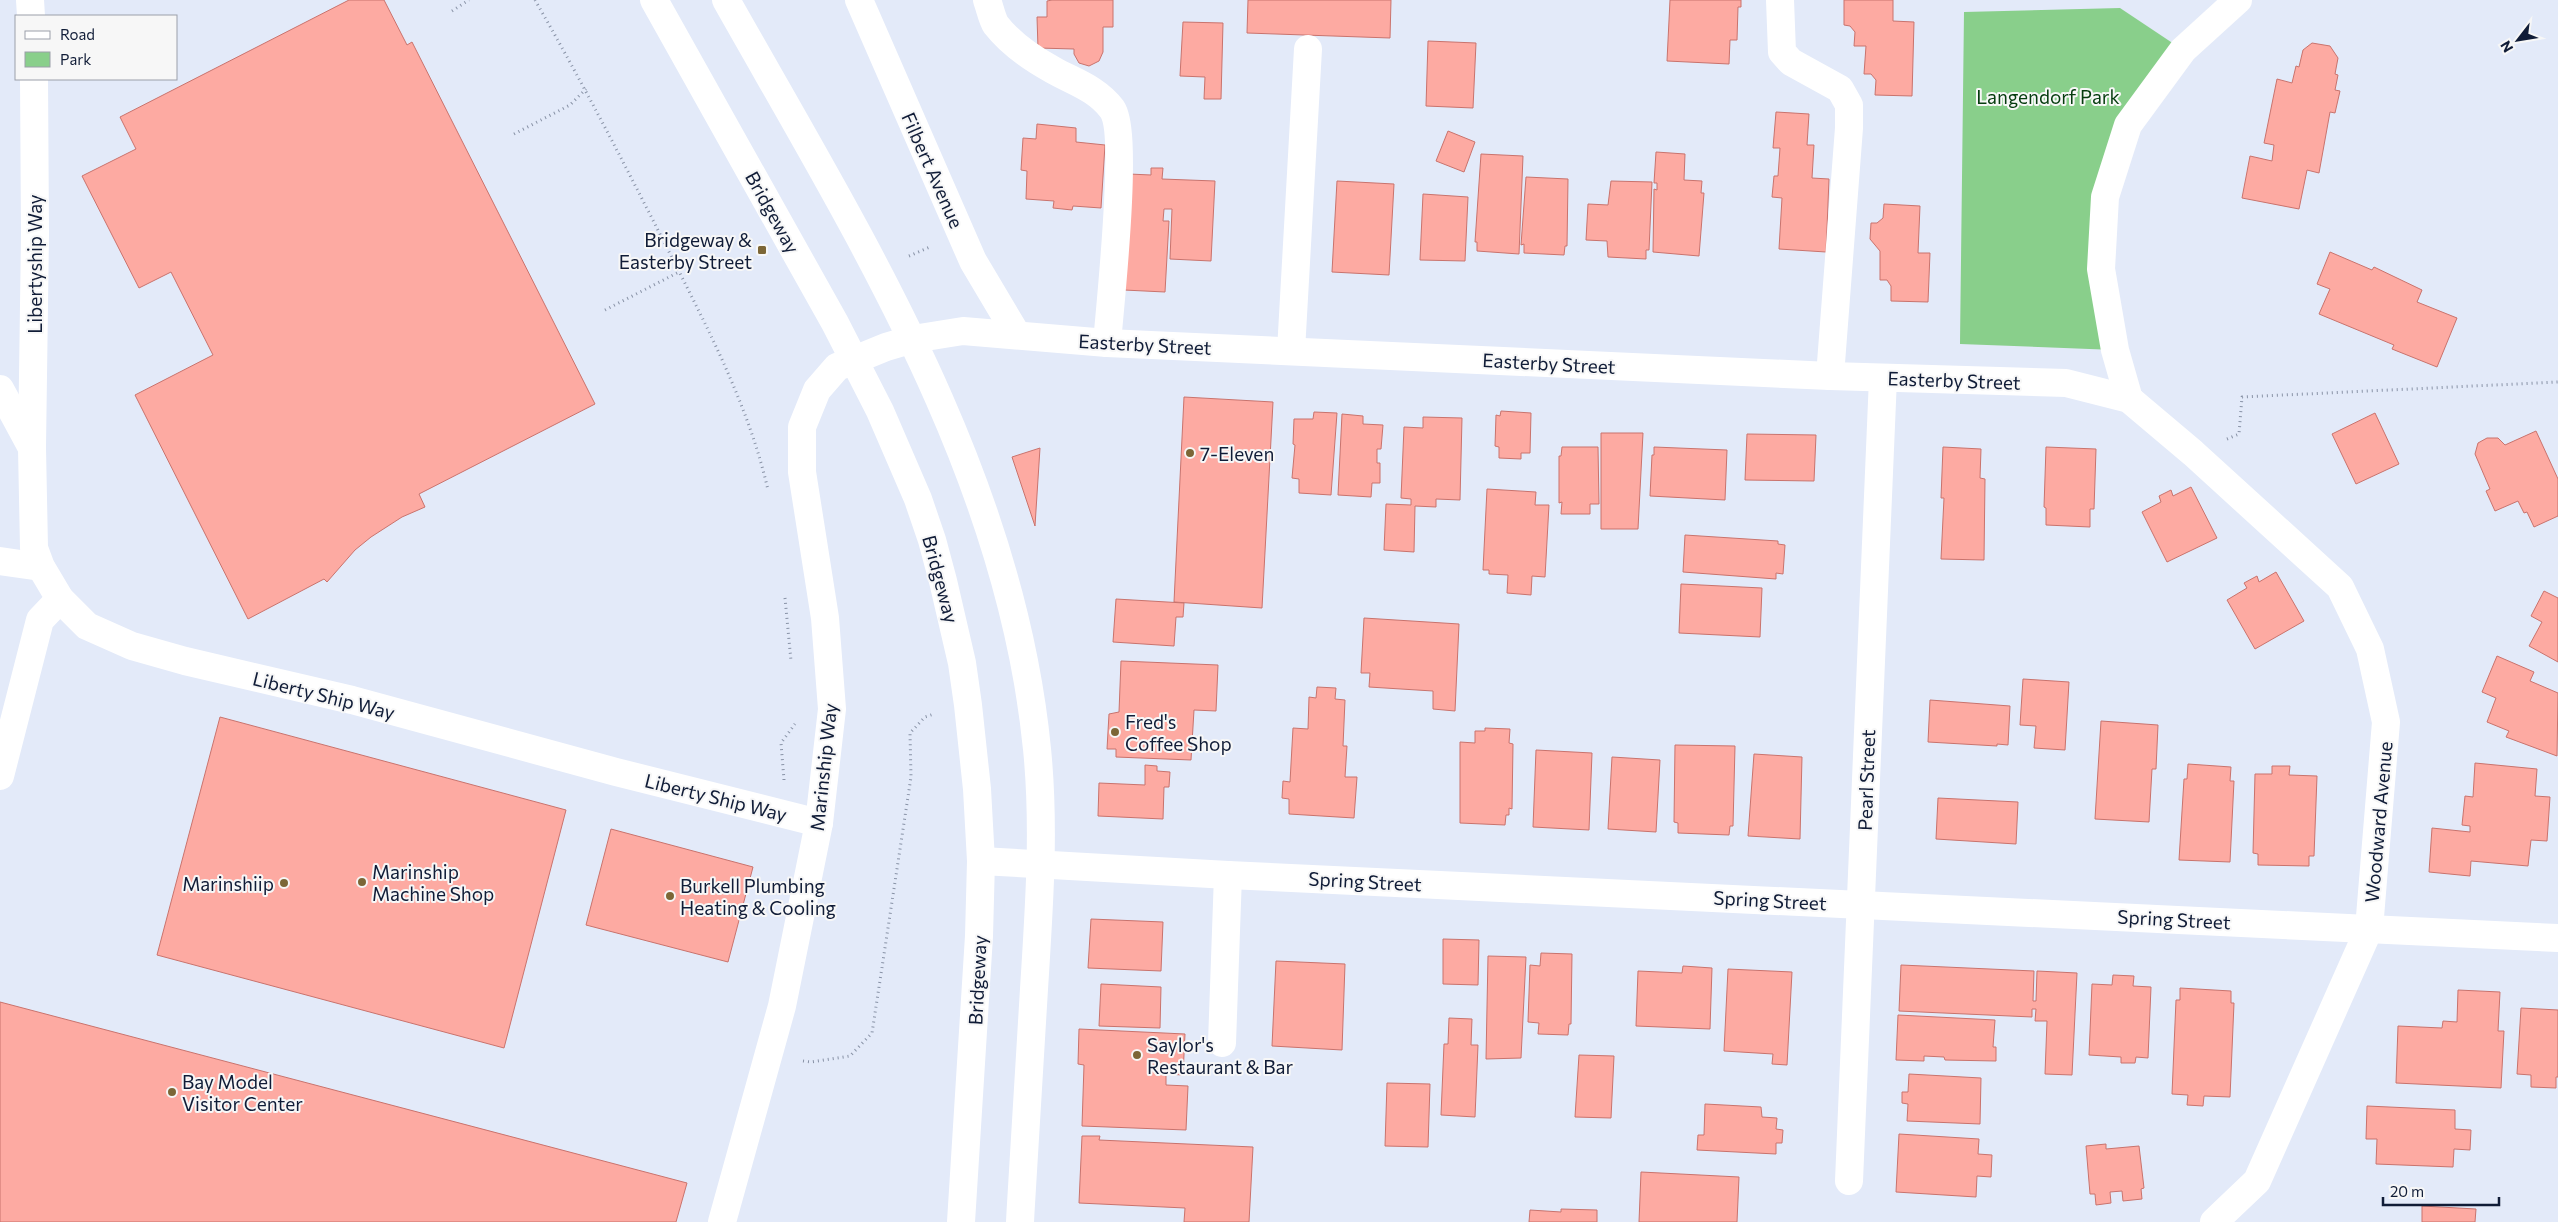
<svg xmlns="http://www.w3.org/2000/svg" width="2558" height="1222" font-family="Commissioner,sans-serif">
<style>
.green{fill:#89cf8b}
.building{fill:#fdaaa2;stroke:#c9736d}
.lines{fill:none;stroke-linecap:round;stroke-linejoin:round}
.path{stroke:#8892a6;stroke-width:3;stroke-dasharray:1 4;stroke-linecap:butt}
.minor{stroke:#fff;stroke-width:28}
.major{stroke:#fff;stroke-width:28}
.poi-dot{fill:#7c6636;stroke:#f7f7f7;stroke-width:2}
.labels{text-anchor:middle;dominant-baseline:central;stroke-width:4;stroke-linejoin:round;paint-order:stroke}
.park-label{font-size:19px;fill:#053c0e;stroke:#f7f7f7}
.street-label{font-size:19px;fill:#101c37;stroke:#f7f7f7}
.poi-label{font-size:19px;fill:#101c37;stroke:#f7f7f7;text-anchor:start}
</style>
<rect width="100%" height="100%" fill="#e3eaf9"/>
<polygon class="green" points="2120,8 2183,50 2105,197 2115,350 1960,344 1964,12"/>
<g class="building">
<polygon points="349,0 384,0 407,45 412,42 595,404 419,494 425,507 402,517 371,537 355,550 327,582 324,579 248,619 135,395 213,355 171,272 139,288 82,176 136,149 120,117"/>
<polygon points="1052,0 1113,0 1113,27 1103,27 1103,52 1099,61 1089,66 1079,63 1074,54 1074,49 1038,48 1037,17 1047,17 1047,1"/>
<polygon points="1248,0 1391,0 1390,38 1247,33"/>
<polygon points="1670,0 1741,0 1741,7 1738,7 1737,40 1730,40 1729,64 1667,61"/>
<polygon points="1844,0 1893,0 1893,21 1914,22 1912,96 1875,95 1876,80 1871,74 1864,74 1866,46 1854,46 1855,32 1850,26 1844,25"/>
<polygon points="1183,22 1223,23 1221,99 1204,99 1205,77 1180,76"/>
<polygon points="1428,41 1476,43 1473,108 1426,106"/>
<polygon points="2312,43 2330,46 2338,58 2335,74 2338,75 2335,90 2340,91 2335,113 2330,112 2319,173 2307,170 2299,209 2242,198 2250,156 2272,161 2274,145 2264,143 2277,79 2292,83 2296,66 2299,67 2303,50"/>
<polygon points="1776,112 1809,114 1807,145 1814,145 1812,178 1829,179 1826,252 1779,249 1782,198 1772,197 1774,176 1778,176 1780,148 1773,148"/>
<polygon points="1037,124 1076,128 1076,142 1105,145 1101,208 1073,206 1072,210 1053,208 1054,201 1026,199 1027,171 1021,170 1023,138 1036,139"/>
<polygon points="1448,131 1475,142 1464,172 1436,161"/>
<polygon points="1656,152 1685,154 1684,180 1702,181 1701,193 1704,193 1699,256 1653,252 1654,189 1657,190 1657,183 1654,183"/>
<polygon points="1481,154 1523,156 1519,254 1477,251 1477,242 1475,242"/>
<polygon points="1151,168 1163,168 1162,179 1215,181 1211,261 1170,259 1172,209 1164,209 1163,221 1169,221 1165,292 1124,290 1129,174 1151,175"/>
<polygon points="1526,177 1568,179 1567,246 1565,246 1564,255 1524,253 1524,244 1521,245"/>
<polygon points="1337,181 1394,184 1389,275 1332,272"/>
<polygon points="1611,181 1652,182 1649,250 1646,250 1646,259 1608,257 1607,241 1586,240 1588,204 1608,205"/>
<polygon points="1423,194 1468,197 1465,261 1420,260"/>
<polygon points="1884,204 1920,206 1918,253 1930,253 1928,302 1891,301 1891,286 1887,280 1880,280 1880,251 1870,239 1871,223 1877,223 1883,218"/>
<polygon points="2330,252 2372,270 2374,267 2422,290 2417,302 2457,318 2437,367 2392,349 2394,345 2319,314 2330,289 2317,284"/>
<polygon points="1184,397 1273,402 1262,608 1174,602"/>
<polygon points="1501,411 1531,413 1530,453 1521,453 1521,459 1499,458 1499,447 1495,446 1496,415 1500,416"/>
<polygon points="1314,412 1337,413 1331,495 1299,493 1299,479 1292,478 1295,445 1293,444 1294,419 1313,419"/>
<polygon points="2375,413 2399,464 2356,484 2332,434"/>
<polygon points="1342,414 1363,416 1363,424 1383,425 1381,449 1377,449 1377,463 1380,463 1380,483 1372,483 1371,497 1338,495"/>
<polygon points="1423,417 1462,418 1460,500 1436,499 1436,507 1415,506 1414,552 1384,550 1386,504 1411,505 1411,499 1401,498 1404,427 1423,428"/>
<polygon points="2536,431 2558,479 2558,516 2534,527 2527,512 2524,513 2518,501 2495,511 2486,491 2490,489 2475,454 2478,443 2487,438 2498,438 2505,445"/>
<polygon points="1601,433 1643,433 1638,529 1601,529"/>
<polygon points="1747,434 1816,435 1814,481 1745,480"/>
<polygon points="1562,447 1598,447 1599,504 1590,504 1590,514 1561,514 1562,502 1559,503 1559,456 1561,456"/>
<polygon points="1654,447 1727,450 1725,500 1650,496 1652,455 1654,455"/>
<polygon points="1943,447 1981,449 1980,478 1985,479 1984,560 1941,559 1944,498 1941,498"/>
<polygon points="2046,447 2096,449 2094,509 2090,509 2090,527 2046,525 2046,508 2044,507"/>
<polygon points="1040,448 1035,526 1012,457"/>
<polygon points="2191,487 2217,538 2167,562 2142,512 2161,502 2159,496 2171,490 2173,496"/>
<polygon points="1487,489 1536,492 1535,505 1549,505 1545,577 1532,576 1531,595 1507,593 1508,575 1489,574 1489,570 1483,570"/>
<polygon points="1685,535 1778,541 1778,544 1785,545 1783,574 1776,573 1776,579 1683,572"/>
<polygon points="2276,572 2304,621 2255,649 2227,600 2247,588 2244,583 2257,576 2259,582"/>
<polygon points="1681,584 1762,588 1760,637 1679,633"/>
<polygon points="2544,591 2558,598 2558,662 2529,646 2542,622 2531,616"/>
<polygon points="1116,599 1184,603 1183,617 1176,617 1174,646 1113,642"/>
<polygon points="1364,618 1459,624 1455,711 1433,709 1433,691 1369,687 1370,673 1361,673"/>
<polygon points="2497,656 2534,672 2530,681 2558,693 2557,756 2506,737 2509,731 2487,722 2496,698 2482,692"/>
<polygon points="1121,661 1218,665 1216,711 1194,710 1191,760 1116,757 1116,749 1107,749 1109,714 1119,712"/>
<polygon points="2023,679 2069,682 2065,750 2034,748 2036,726 2020,725"/>
<polygon points="1317,687 1336,688 1335,699 1345,700 1343,746 1347,746 1345,777 1357,777 1354,818 1289,814 1289,799 1282,798 1283,781 1290,782 1293,728 1308,729 1309,697 1316,698"/>
<polygon points="1930,700 2010,706 2008,745 1997,744 1997,746 1928,742"/>
<polygon points="220,717 566,810 504,1048 157,955"/>
<polygon points="2101,721 2158,725 2156,769 2152,769 2149,822 2095,819"/>
<polygon points="1485,728 1510,729 1509,743 1513,744 1512,809 1509,808 1509,815 1506,815 1505,825 1460,823 1460,742 1475,743 1475,731 1485,731"/>
<polygon points="1675,745 1735,746 1733,826 1730,826 1729,835 1678,833 1678,823 1674,822"/>
<polygon points="1536,750 1592,753 1589,830 1533,827"/>
<polygon points="1754,754 1802,757 1800,839 1748,836"/>
<polygon points="1612,757 1660,760 1656,832 1608,829"/>
<polygon points="2475,763 2537,769 2535,796 2550,797 2547,841 2531,840 2528,866 2471,861 2470,876 2429,872 2432,828 2470,832 2470,826 2462,825 2465,796 2473,797"/>
<polygon points="2188,764 2231,767 2230,781 2234,781 2230,862 2179,860 2184,779 2187,779"/>
<polygon points="1145,765 1157,766 1157,771 1170,772 1169,787 1164,787 1163,819 1098,816 1099,783 1145,785"/>
<polygon points="2272,766 2290,766 2289,775 2317,776 2314,856 2309,856 2309,866 2258,865 2258,854 2253,853 2255,774 2272,774"/>
<polygon points="1938,798 2018,802 2016,844 1936,839"/>
<polygon points="611,829 753,867 728,962 586,925"/>
<polygon points="1091,919 1163,922 1161,971 1088,968"/>
<polygon points="1443,939 1479,940 1478,985 1443,984"/>
<polygon points="1541,953 1572,954 1571,1024 1569,1024 1568,1035 1538,1034 1539,1023 1528,1022 1530,965 1540,966"/>
<polygon points="1488,956 1526,957 1521,1058 1486,1059"/>
<polygon points="1276,961 1345,964 1342,1050 1272,1046"/>
<polygon points="1901,965 2034,971 2033,1001 2036,1001 2037,971 2077,973 2072,1075 2045,1074 2047,1021 2035,1021 2036,1009 2032,1009 2032,1017 1899,1011"/>
<polygon points="1683,966 1712,968 1710,1029 1636,1026 1638,971 1682,973"/>
<polygon points="1728,969 1792,972 1787,1065 1772,1064 1773,1054 1724,1051"/>
<polygon points="2113,975 2134,976 2133,986 2151,987 2148,1058 2136,1057 2135,1063 2121,1063 2121,1057 2089,1055 2092,984 2112,985"/>
<polygon points="1101,984 1161,987 1160,1028 1099,1026"/>
<polygon points="2180,988 2231,991 2231,1003 2234,1003 2230,1097 2204,1096 2203,1106 2187,1105 2188,1095 2172,1094 2176,1000 2180,1000"/>
<polygon points="2458,990 2500,992 2498,1031 2504,1031 2501,1088 2396,1083 2398,1026 2442,1028 2443,1021 2457,1022"/>
<polygon points="0,1002 687,1183 676,1222 0,1222"/>
<polygon points="2521,1008 2558,1010 2558,1077 2556,1077 2556,1088 2531,1087 2531,1075 2517,1074"/>
<polygon points="1898,1015 1995,1020 1993,1047 1996,1047 1996,1061 1945,1060 1944,1057 1924,1056 1924,1061 1896,1060"/>
<polygon points="1449,1018 1472,1019 1471,1045 1478,1045 1475,1117 1441,1115 1444,1044 1448,1044"/>
<polygon points="1079,1029 1185,1034 1183,1075 1166,1074 1166,1085 1188,1086 1186,1130 1082,1126 1084,1065 1078,1064"/>
<polygon points="1579,1055 1614,1056 1611,1118 1575,1117"/>
<polygon points="1909,1074 1981,1078 1980,1124 1907,1121 1908,1104 1902,1103 1902,1092 1908,1092"/>
<polygon points="1387,1083 1430,1084 1428,1147 1385,1146"/>
<polygon points="1705,1104 1761,1107 1762,1117 1777,1118 1776,1129 1783,1130 1782,1143 1776,1143 1776,1154 1697,1150 1698,1135 1704,1135"/>
<polygon points="2367,1106 2455,1110 2455,1129 2471,1130 2470,1150 2454,1149 2453,1167 2376,1164 2377,1139 2366,1139"/>
<polygon points="1899,1134 1979,1139 1978,1154 1992,1155 1991,1177 1977,1176 1976,1197 1896,1192"/>
<polygon points="1082,1136 1100,1136 1099,1140 1253,1147 1249,1222 1184,1222 1185,1208 1079,1203"/>
<polygon points="2106,1144 2106,1149 2139,1146 2144,1188 2141,1189 2142,1199 2123,1201 2122,1191 2110,1192 2111,1203 2096,1205 2095,1194 2090,1194 2086,1146"/>
<polygon points="1641,1172 1739,1177 1737,1222 1639,1222"/>
<polygon points="2422,1206 2476,1209 2475,1222 2422,1222"/>
<polygon points="1561,1209 1597,1210 1597,1222 1529,1222 1530,1210 1561,1212"/>
</g>
<g class="lines">
<g class="path">
<path d="M535,0C581,80 623,161 665,244C705,323 748,403 768,490"/>
<polyline points="452,11 469,0"/>
<polyline points="514,134 570,105 586,89"/>
<polyline points="909,256 930,247"/>
<polyline points="605,310 679,272"/>
<polyline points="2227,439 2239,434 2242,397 2558,382"/>
<polyline points="785,598 791,661"/>
<polyline points="784,780 781,743 795,724"/>
<polyline points="803,1061 811,1062 850,1056 872,1033 911,777 910,733 925,717 934,714"/>
</g>
<g class="minor">
<polyline points="30,0 31,16"/>
<polyline points="859,0 973,261 1017,335"/>
<path d="M987,0C990,8 992,19 996,25C1010,43 1033,59 1053,70C1074,82 1096,88 1112,109C1129,133 1110,306 1107,343"/>
<polyline points="1780,0 1782,52 1791,62 1840,89 1849,105 1849,128 1830,376"/>
<polyline points="1291,351 1308,49"/>
<polyline points="0,389 32,448 34,548 41,567 60,599 87,626 132,646 185,661 352,700 616,772 819,823"/>
<polyline points="2129,399 2115,350 2101,269 2105,197 2128,125 2183,50 2238,0"/>
<polyline points="32,447 35,234 34,79"/>
<polyline points="0,561 41,567"/>
<polyline points="0,776 40,620 60,599"/>
<polyline points="981,861 1228,875 2558,938"/>
<polyline points="1222,1043 1228,875"/>
<polyline points="1849,1181 1883,378"/>
<polyline points="722,1222 782,1006 819,823 832,709 825,618 802,472 802,427 817,390 837,367 886,347 913,339 963,331 1107,343 1830,376 2066,383 2129,399 2193,453 2340,587 2370,649 2386,722 2369,929 2257,1181 2214,1222"/>
</g>
<g class="major">
<polyline points="654,0 835,323 880,411 918,499 932,540 943,581 962,663 968,705 977,789 981,861 979,936 961,1222"/>
<path d="M726,0C859,236 1010,473 1037,749C1045,828 1039,909 1034,989C1029,1066 1024,1144 1020,1222"/>
</g>
</g>
<g class="poi-dot">
<rect x="757" y="245" width="10" height="10" rx="2.5"/>
<circle cx="1190" cy="453" r="5"/>
<circle cx="1115" cy="732" r="5"/>
<circle cx="362" cy="882" r="5"/>
<circle cx="284" cy="883" r="5"/>
<circle cx="670" cy="896" r="5"/>
<circle cx="1137" cy="1055" r="5"/>
<circle cx="172" cy="1092" r="5"/>
</g>
<g class="labels">
<g class="park-label">
<text x="2048" y="96">Langendorf Park</text>
</g>
<g class="street-label">
<text transform="translate(933 170) rotate(66)">Filbert Avenue</text>
<text transform="translate(773 212) rotate(61)">Bridgeway</text>
<text transform="translate(34 264) rotate(-90)">Libertyship Way</text>
<text transform="translate(1145 344) rotate(3)">Easterby Street</text>
<text transform="translate(1549 363) rotate(3)">Easterby Street</text>
<text transform="translate(1954 380) rotate(2)">Easterby Street</text>
<text transform="translate(941 579) rotate(75)">Bridgeway</text>
<text transform="translate(324 695) rotate(14)">Liberty Ship Way</text>
<text transform="translate(823 767) rotate(-84)">Marinship Way</text>
<text transform="translate(1866 780) rotate(-88)">Pearl Street</text>
<text transform="translate(716 797) rotate(14)">Liberty Ship Way</text>
<text transform="translate(2378 822) rotate(-85)">Woodward Avenue</text>
<text transform="translate(1365 881) rotate(3)">Spring Street</text>
<text transform="translate(1770 900) rotate(3)">Spring Street</text>
<text transform="translate(2174 919) rotate(3)">Spring Street</text>
<text transform="translate(977 980) rotate(-87)">Bridgeway</text>
</g>
<g class="poi-label">
<text x="752" y="239" text-anchor="end">Bridgeway &amp;<tspan x="752" dy="22">Easterby Street</tspan></text>
<text x="1200" y="453">7-Eleven</text>
<text x="1125" y="721">Fred's<tspan x="1125" dy="22">Coffee Shop</tspan></text>
<text x="372" y="871">Marinship<tspan x="372" dy="22">Machine Shop</tspan></text>
<text x="274" y="883" text-anchor="end">Marinshiip</text>
<text x="680" y="885">Burkell Plumbing<tspan x="680" dy="22">Heating &amp; Cooling</tspan></text>
<text x="1147" y="1044">Saylor's<tspan x="1147" dy="22">Restaurant &amp; Bar</tspan></text>
<text x="182" y="1081">Bay Model<tspan x="182" dy="22">Visitor Center</tspan></text>
</g>
</g>
<rect x="15" y="15" width="162" height="65" fill="#f7f7f7" stroke="#9b9faa"/>
<rect x="25" y="31" width="25" height="8" fill="#ffffff" stroke="#9b9faa"/>
<text x="60" y="40" font-size="15" fill="#101c37">Road</text>
<rect x="25" y="52" width="25" height="15" fill="#89cf8b" stroke="#9b9faa"/>
<text x="60" y="65" font-size="15" fill="#101c37">Park</text>
<g transform="translate(2518 40) rotate(239)" stroke="#f7f7f7" stroke-width="4" paint-order="stroke">
<path d="M0-4L9 19L0 12L-9 19Z" fill="#101c37"/>
<text y="-8" font-size="14" font-weight="bold" text-anchor="middle" fill="#101c37">N</text>
</g>
<path d="M2383 1197v8h116v-8" fill="none" stroke="#101c37" stroke-width="2.5"/>
<text x="2390" y="1197" font-size="15" fill="#101c37" stroke="#f7f7f7" stroke-width="4" paint-order="stroke">20 m</text>
</svg>
